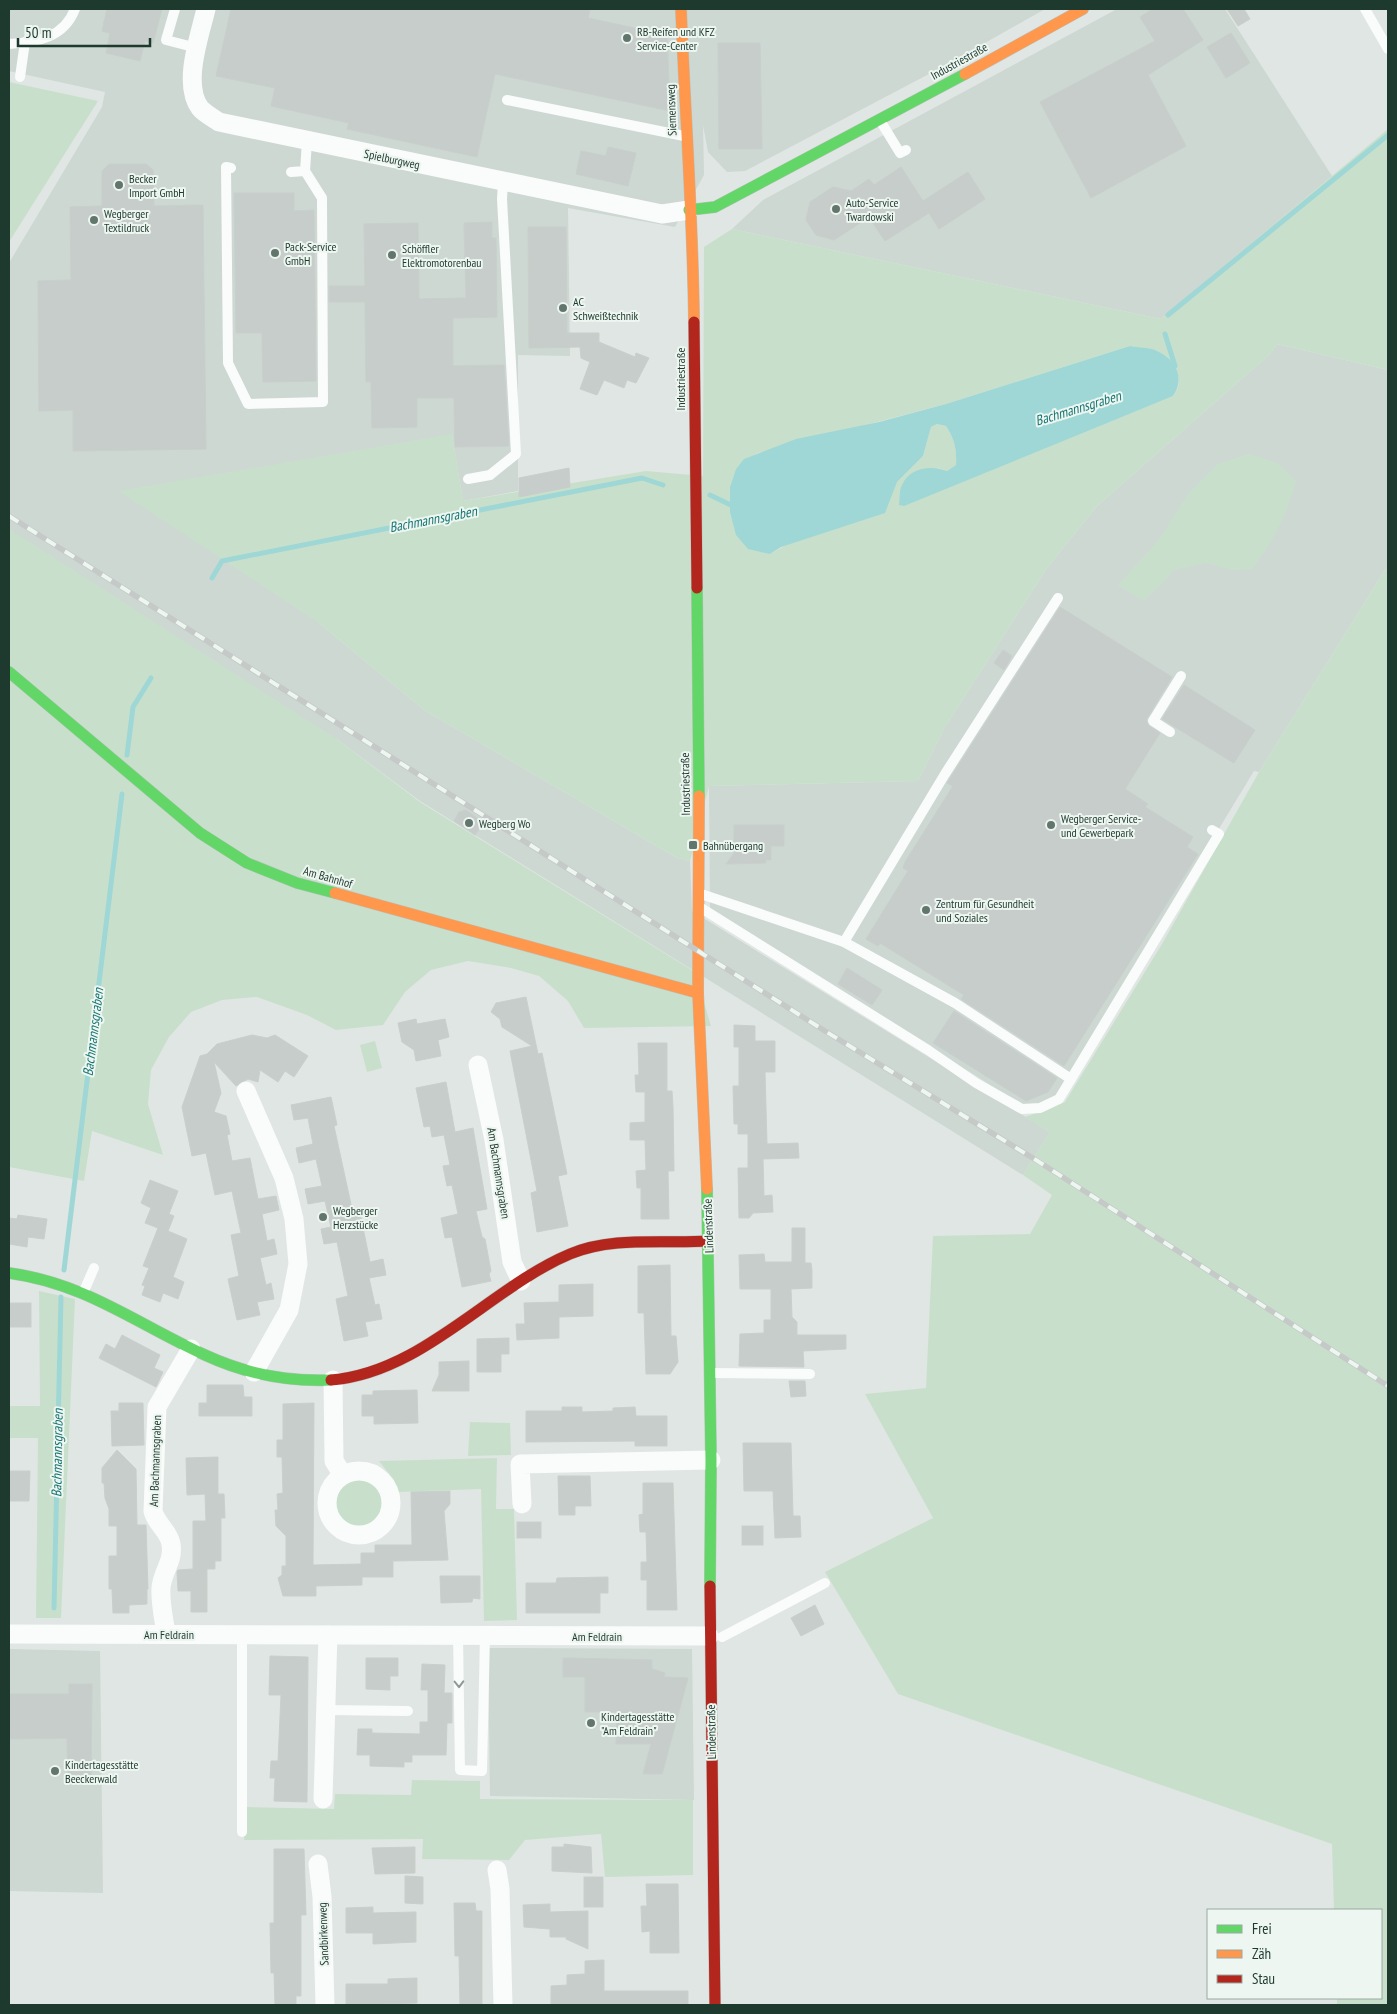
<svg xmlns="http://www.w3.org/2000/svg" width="1397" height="2014" font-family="'PT Sans Narrow',sans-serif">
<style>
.built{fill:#cdd8d2}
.green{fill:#c8e0cb;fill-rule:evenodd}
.water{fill:#9ed7d5}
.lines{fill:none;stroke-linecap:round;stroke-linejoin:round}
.stream{stroke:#9ed7d5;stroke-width:5}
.building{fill:#c7cdca;stroke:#c9cfcb}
.fast-casing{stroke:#b9c3be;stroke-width:12}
.slow-casing{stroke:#b9c3be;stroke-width:12}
.jam-casing{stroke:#b9c3be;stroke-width:12}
.lane{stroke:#fafbfb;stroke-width:10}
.street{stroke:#fafbfb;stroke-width:19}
.fast{stroke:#63d668;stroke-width:11}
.slow{stroke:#ff974d;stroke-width:11}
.jam{stroke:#b3261e;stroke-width:11}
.rail-casing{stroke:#c5c9c7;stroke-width:5.5}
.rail{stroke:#edf6f0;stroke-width:4;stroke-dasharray:11;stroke-linecap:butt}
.oneway{stroke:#8c9a94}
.poi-dot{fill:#62766d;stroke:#edf6f0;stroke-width:2}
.labels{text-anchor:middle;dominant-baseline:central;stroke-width:4;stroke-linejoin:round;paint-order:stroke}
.poi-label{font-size:12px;fill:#1e392d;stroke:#edf6f0;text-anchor:start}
.street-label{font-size:12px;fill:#1e392d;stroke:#edf6f0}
.water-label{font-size:14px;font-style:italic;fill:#187574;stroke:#edf6f0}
</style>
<rect width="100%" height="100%" fill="#e0e6e3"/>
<g class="built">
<polygon points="9,9 1045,9 946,65 745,171 727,172 708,152 703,125 704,175 675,227 568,208 570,356 518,355 518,491 463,501 452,435 319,623 424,710 677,858 690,861 692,911 1050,1132 1023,1175 420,801 338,740 9,618 9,263 102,107 105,92 9,71"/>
<polygon points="1117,9 1225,9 1332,176 1161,319 732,229 763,200"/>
<polygon points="1277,344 1388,370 1388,565 1259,772 1254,771 1057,1095 1040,1105 1022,1105 710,908 709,786 918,781 945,727 1047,568 1097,506 1270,354"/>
<polygon points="488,1648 692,1649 694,1800 490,1796"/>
<polygon points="9,1649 100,1651 103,1893 9,1891"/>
</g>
<g class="green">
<polygon points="9,82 98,101 9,242"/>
<path d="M1388,129V370L1277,344L1270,354L1097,506L1047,568L945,727L918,781L709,786L690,861L677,858L424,710L319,623L119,491L452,434L463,501L646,471L703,476L704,247L732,229L1161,319ZM1130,346L1175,366C1180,379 1181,385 1173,396L899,504L938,468L947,471L956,465C957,449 954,438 946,426L937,424L931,427L923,456L897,482L770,554L730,512C730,483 730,466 758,453L946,404Z"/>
<path d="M1249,454L1277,463L1296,481C1286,516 1274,540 1252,569L1233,570L1206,563L1174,570L1144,601L1118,585L1158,541L1189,493L1218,464Z"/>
<polygon points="9,529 338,740 420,802 695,972 711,1026 584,1028 568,1001 539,976 511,968 468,961 431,970 405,992 383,1025 336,1030 307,1015 257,997 222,1000 191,1012 169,1037 151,1070 148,1104 163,1155 92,1131 84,1181 9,1167"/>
<polygon points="1388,565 1388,2005 1337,2005 1337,1998 1381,1998 1381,1910 1334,1910 1332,1844 898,1694 825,1572 933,1518 865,1394 926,1388 933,1236 1030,1234 1052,1195 1023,1175 1050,1132 1025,1117 1065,1102 1162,944 1259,772"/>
<polygon points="375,1041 382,1068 367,1072 360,1045"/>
<polygon points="39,1291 75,1299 61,1618 36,1618 38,1438 9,1438 9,1406 40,1406"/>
<polygon points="470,1422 510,1423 511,1455 468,1456"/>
<polygon points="497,1458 496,1509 514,1509 517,1620 484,1621 481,1489 398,1492 394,1480 379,1461"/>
<circle cx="360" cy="1504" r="24"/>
<polygon points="412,1780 480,1781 480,1799 693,1800 693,1875 605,1877 601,1834 525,1840 509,1860 422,1859 423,1839 244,1840 246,1807 334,1809 335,1794 411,1795"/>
</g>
<path class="water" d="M1130,346C1138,348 1150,347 1157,351C1177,360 1185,379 1173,396L904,506L899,505C900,499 899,490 902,485C910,467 931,465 947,471L956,465C957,449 954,438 946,426L937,424L931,427L923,456L897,482L885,513L781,547L770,554L748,549L736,535L730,512V487L736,469L744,459L796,439L879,422L946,404Z"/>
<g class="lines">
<g class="stream">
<polyline points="1168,315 1388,135"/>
<polyline points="1165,334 1175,366 1170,369"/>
<polyline points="710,495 737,508"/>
<polyline points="212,578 222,561 642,478 663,485"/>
<polyline points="127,755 133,707 151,678"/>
<polyline points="64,1270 122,794"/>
<polyline points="54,1608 61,1297"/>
</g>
</g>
<g class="building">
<polygon points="107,9 162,9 153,43 145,41 140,61 106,53 110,33 102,31"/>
<polygon points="231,9 590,9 588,18 667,35 670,111 495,74 477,157 347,129 349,123 271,106 275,88 216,76"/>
<polygon points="1153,9 1183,9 1203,40 1148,75 1186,146 1091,198 1040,102 1155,41 1140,17"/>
<polygon points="1227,9 1244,9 1250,19 1238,26"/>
<polygon points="1231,33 1250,63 1226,78 1207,47"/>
<polygon points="718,43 760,43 762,149 719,149"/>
<polygon points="608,147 636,153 628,186 576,174 581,151 606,156"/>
<polygon points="109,164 146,164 153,170 154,206 203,205 206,449 73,451 73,410 39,411 38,281 71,280 70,207 102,206 102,171"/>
<polygon points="901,167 923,201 968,172 985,199 939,229 929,213 885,241 869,217 834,240 816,235 806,220 810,202 833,187 851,191 869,179 874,185"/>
<polygon points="234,193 294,193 294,211 314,210 316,381 263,382 262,333 236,333"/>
<polygon points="492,222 492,238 496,238 497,317 453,318 453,366 504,365 509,446 455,447 454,398 417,398 417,427 372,428 371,382 366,382 365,302 329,302 329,286 365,286 364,224 418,223 419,299 466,298 464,223"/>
<polygon points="528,227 566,227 567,333 599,333 599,342 635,357 636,353 649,358 636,383 627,380 624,388 604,380 597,395 580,389 590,362 581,358 580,347 529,348"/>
<polygon points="569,468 570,487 519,497 519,478"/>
<polygon points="1060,607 1172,677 1146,720 1149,726 1160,733 1125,789 1148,804 1145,807 1193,837 1187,847 1198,854 1064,1066 961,999 964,995 880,943 878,946 866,939 908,871 903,868 905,862 953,786 947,783"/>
<polygon points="1003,650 1012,656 1004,670 994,663"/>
<polygon points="1184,685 1255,730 1234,763 1162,719"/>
<polygon points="466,810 480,820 481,826 475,835 454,821 459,812"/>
<polygon points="734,825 784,825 784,846 771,846 771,860 766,860 766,863 726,864 734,853"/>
<polygon points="847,968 882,990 872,1005 838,984"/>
<polygon points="526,997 538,1054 542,1053 567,1174 558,1176 568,1226 537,1232 531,1193 537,1191 510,1051 532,1046 502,1027 500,1019 491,1012 496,1003"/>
<polygon points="954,1011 1057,1078 1048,1092 1026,1101 933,1043"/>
<polygon points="416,1019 417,1024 445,1019 449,1037 438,1040 441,1056 416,1061 414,1050 402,1042 398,1023"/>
<polygon points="734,1025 755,1026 755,1041 775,1041 775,1072 765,1072 767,1144 798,1143 799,1158 763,1159 764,1196 772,1195 773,1212 753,1213 749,1218 739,1218 738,1168 748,1168 748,1134 738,1134 738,1124 734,1124 733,1086 739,1086 739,1047 734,1047"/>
<polygon points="252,1035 267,1038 275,1035 308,1056 294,1077 285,1071 278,1082 260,1070 258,1082 248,1079 236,1086 214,1062 221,1093 214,1112 226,1116 230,1134 227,1135 232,1161 250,1158 258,1199 276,1196 279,1210 262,1214 267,1241 274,1239 277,1254 260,1258 266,1285 271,1283 274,1299 257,1302 260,1315 237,1320 228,1279 239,1276 231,1235 241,1233 232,1191 215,1195 206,1153 192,1156 182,1107 200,1056 207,1054 217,1044"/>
<polygon points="638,1043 667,1043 667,1091 672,1091 673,1107 674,1171 668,1171 669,1219 641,1219 641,1188 637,1188 636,1171 646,1170 645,1140 630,1140 630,1123 645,1122 645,1092 636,1092 635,1075 639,1075"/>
<polygon points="446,1082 455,1132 473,1128 487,1209 476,1211 482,1237 485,1239 491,1271 489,1274 491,1281 462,1287 452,1237 445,1238 441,1218 458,1214 452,1185 447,1186 443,1166 450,1165 444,1135 432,1137 430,1126 424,1127 416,1088"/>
<polygon points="331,1097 337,1125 334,1126 352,1209 359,1208 370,1262 383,1259 386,1275 369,1278 375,1305 379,1304 382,1319 365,1322 368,1336 344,1341 336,1299 348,1296 337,1242 324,1244 321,1229 331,1227 325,1201 308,1204 305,1189 322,1186 316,1159 299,1163 296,1148 313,1144 308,1118 294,1120 291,1105"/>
<polygon points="150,1180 178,1191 169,1214 174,1216 168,1231 187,1239 173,1277 184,1282 178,1299 163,1293 160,1302 142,1295 145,1286 142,1285 149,1268 143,1266 158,1228 145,1223 151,1208 141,1203"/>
<polygon points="18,1215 47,1219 44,1239 28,1237 27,1247 9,1244 9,1218 17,1219"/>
<polygon points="792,1228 805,1228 805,1263 811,1263 812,1271 812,1288 791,1289 792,1317 797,1322 797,1335 846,1335 846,1349 803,1351 804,1367 739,1366 740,1334 764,1333 764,1320 771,1320 771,1289 740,1289 739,1255 764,1254 765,1262 792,1262"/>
<polygon points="670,1265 671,1336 676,1336 678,1362 670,1374 646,1374 644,1313 638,1313 638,1266"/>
<polygon points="593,1284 593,1316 559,1317 559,1338 517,1340 516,1324 525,1324 524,1303 559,1302 559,1285"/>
<rect x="9" y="1303" width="22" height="24"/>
<polygon points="122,1335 160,1355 154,1368 163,1372 156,1387 99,1358 106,1344 115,1349"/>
<polygon points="509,1338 509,1354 501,1354 501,1372 477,1372 477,1339"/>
<polygon points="469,1361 469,1391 432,1391 439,1375 439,1362"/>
<polygon points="789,1381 805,1381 806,1396 791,1397"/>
<polygon points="207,1385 243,1385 244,1397 252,1397 252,1416 199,1416 199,1403 207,1403"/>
<polygon points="417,1390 418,1423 374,1424 374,1416 362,1416 362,1395 373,1395 373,1391"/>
<polygon points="119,1403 143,1403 144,1445 112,1446 111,1411 119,1411"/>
<polygon points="314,1403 313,1565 361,1564 361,1553 375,1553 375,1545 412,1545 411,1492 450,1491 450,1504 444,1511 448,1560 393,1561 393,1577 362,1577 362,1585 316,1586 316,1596 283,1596 278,1578 282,1575 282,1566 286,1566 286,1536 276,1526 275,1510 278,1510 277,1494 283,1493 282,1457 277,1457 277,1440 283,1440 283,1404"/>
<polygon points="562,1407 582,1407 582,1412 613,1411 613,1408 635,1407 636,1416 667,1416 667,1446 635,1446 635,1441 526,1442 526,1411 562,1411"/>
<polygon points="743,1443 791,1443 793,1516 800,1516 801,1537 775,1538 773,1491 744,1491"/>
<polygon points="117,1450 136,1469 137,1525 146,1525 148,1589 147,1589 147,1604 129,1605 129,1613 113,1613 112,1589 109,1589 109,1556 117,1556 117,1526 109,1526 109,1509 105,1498 104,1483 102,1483 102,1468"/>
<polygon points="218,1457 218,1494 217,1494 224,1494 225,1518 221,1518 221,1561 215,1561 215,1569 207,1569 207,1612 191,1612 191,1591 178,1591 177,1572 178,1570 193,1569 193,1521 206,1521 205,1494 187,1495 186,1458"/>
<polygon points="9,1471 30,1471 29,1501 9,1501"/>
<polygon points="558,1476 590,1476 591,1506 575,1506 575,1515 559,1515"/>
<polygon points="643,1483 673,1483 677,1610 647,1610 647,1580 641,1580 641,1562 647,1562 646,1532 640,1532 639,1515 643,1514"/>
<rect x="517" y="1522" width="24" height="16"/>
<rect x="742" y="1526" width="21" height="19"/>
<polygon points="440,1576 480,1576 480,1599 473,1598 472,1602 441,1603"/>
<polygon points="608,1577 608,1593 600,1593 600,1613 526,1613 526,1583 556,1583 557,1578"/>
<polygon points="815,1605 824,1624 801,1636 791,1618"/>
<polygon points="270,1656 308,1657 307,1802 274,1801 275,1778 270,1778 271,1761 278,1761 281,1695 269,1695"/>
<polygon points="366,1658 398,1658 398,1676 390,1676 390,1690 366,1689"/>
<polygon points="563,1658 652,1660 652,1669 665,1673 664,1677 688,1678 662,1774 643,1774 651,1744 616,1744 617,1712 585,1712 585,1677 563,1677"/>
<polygon points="422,1664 445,1665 444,1693 452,1693 452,1723 447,1723 446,1755 412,1755 412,1762 404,1762 404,1767 370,1766 370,1755 357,1755 358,1729 372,1729 372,1733 420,1734 420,1722 428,1722 428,1690 421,1690"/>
<polygon points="69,1684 92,1684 91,1775 68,1775 67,1738 9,1739 9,1694 69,1694"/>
<polygon points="564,1844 591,1847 592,1873 552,1871 552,1847 564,1847"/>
<polygon points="415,1847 415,1873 375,1874 372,1848"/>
<polygon points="274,1849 304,1849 306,1915 301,1915 301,1996 296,1996 296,2005 275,2005 274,1973 271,1973 270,1923 274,1923"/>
<polygon points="405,1876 423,1877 423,1904 405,1903"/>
<rect x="584" y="1877" width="19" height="30"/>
<polygon points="646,1884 678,1884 679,1953 650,1953 650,1931 642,1932 641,1906 647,1906"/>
<polygon points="454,1903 475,1903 476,1911 482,1911 482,2005 460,2005 459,1956 455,1956"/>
<polygon points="550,1904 550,1912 588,1911 588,1949 566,1939 566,1937 550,1937 550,1929 524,1927 523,1905"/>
<polygon points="373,1907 373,1913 416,1912 416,1942 373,1944 373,1933 346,1933 346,1908"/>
<polygon points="604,1960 604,1991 688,1991 688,2005 551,2005 551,1986 567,1985 567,1975 585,1974 585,1961"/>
<polygon points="417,1978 417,2003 346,2005 346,1984 388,1984 388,1979"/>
</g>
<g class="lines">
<defs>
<g id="fast">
<polyline points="689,210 715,207 965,74"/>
<polyline points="697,588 699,796"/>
<polyline points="9,672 200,833 247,863 297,883 335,893"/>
<polyline points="707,1189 711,1460 710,1586"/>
<path d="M9,1273C85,1283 137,1324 205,1355C244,1373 288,1382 331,1380"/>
</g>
<g id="slow">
<path d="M681,9C685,113 693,218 694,322"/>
<polyline points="965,74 1083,9"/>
<polyline points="699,796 698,993 707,1189"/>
<polyline points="335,893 698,993"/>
</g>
<g id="jam">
<polyline points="694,322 697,588"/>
<path d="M331,1380C422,1373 491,1287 570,1254C613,1236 663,1244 709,1241"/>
<polyline points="710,1586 715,2005"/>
</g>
</defs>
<use href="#fast" class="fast-casing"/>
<use href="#slow" class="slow-casing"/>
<use href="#jam" class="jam-casing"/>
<g class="lane">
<polyline points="175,9 166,40 197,48"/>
<polyline points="1365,9 1388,49"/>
<path d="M9,44C37,42 64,38 75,9"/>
<polyline points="20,77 25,42"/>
<polyline points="507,100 684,136"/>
<polyline points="881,122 900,153 906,150"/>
<polyline points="231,168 226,167 228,363 248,404 323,402 322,198 305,171"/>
<polyline points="291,172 305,171 307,141"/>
<polyline points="468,479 490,475 516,454 502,199 503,183"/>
<polyline points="1170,732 1153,721 1181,676"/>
<polyline points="701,894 844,942 955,1003 1071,1079"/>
<polyline points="701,908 928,1050 976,1083 1022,1109 1040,1108 1059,1099 1219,834 1212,830"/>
<polyline points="844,942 945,774 1058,598"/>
<polyline points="84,1291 94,1268"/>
<polyline points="711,1373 810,1374"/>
<polyline points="458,1635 460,1770 482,1771 485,1635"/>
<polyline points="722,1637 825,1583"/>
<polyline points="325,1710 408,1711"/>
<polyline points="242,1832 242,1635"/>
</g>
<g class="street">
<path d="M206,9C200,35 182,84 200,108C204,113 213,118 219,122L662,214L689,210"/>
<polyline points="478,1065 494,1140 512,1262 521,1281"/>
<polyline points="246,1091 284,1178 294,1219 298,1264 289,1310 254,1372"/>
<polyline points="333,1380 334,1461 343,1475"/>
<circle cx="359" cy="1503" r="32"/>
<polyline points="522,1504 520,1464 711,1460"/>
<polyline points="9,1634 709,1636"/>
<path d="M166,1634C164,1619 160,1603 161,1588C162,1572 174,1561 171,1544C169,1531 156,1524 153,1511L157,1407L191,1349"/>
<polyline points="323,1799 328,1635"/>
<polyline points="318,1864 322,1897 325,2005"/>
<polyline points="497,1870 500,1889 503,2005"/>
</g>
<use href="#fast" class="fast"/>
<use href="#slow" class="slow"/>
<use href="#jam" class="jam"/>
<defs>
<polyline id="rail" points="9,516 825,1031 1036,1160 1388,1386"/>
</defs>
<use href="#rail" class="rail-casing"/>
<use href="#rail" class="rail"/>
</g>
<defs><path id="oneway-chevron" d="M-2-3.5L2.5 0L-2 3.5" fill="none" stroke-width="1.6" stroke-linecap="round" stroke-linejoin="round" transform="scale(1.25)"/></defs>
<use class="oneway" href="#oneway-chevron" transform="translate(459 1684) rotate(89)"/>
<g class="poi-dot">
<circle cx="627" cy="38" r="5"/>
<circle cx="119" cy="185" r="5"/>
<circle cx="836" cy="209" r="5"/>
<circle cx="94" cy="220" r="5"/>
<circle cx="275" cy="253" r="5"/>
<circle cx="392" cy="255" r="5"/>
<circle cx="563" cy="308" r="5"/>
<circle cx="469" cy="823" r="5"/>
<circle cx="1051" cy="825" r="5"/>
<rect x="688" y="840" width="10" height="10" rx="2.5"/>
<circle cx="926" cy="910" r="5"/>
<circle cx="323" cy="1217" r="5"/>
<circle cx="591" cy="1723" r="5"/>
<circle cx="55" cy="1771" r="5"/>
</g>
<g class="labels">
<g class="poi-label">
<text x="637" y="31">RB-Reifen und KFZ<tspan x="637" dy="14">Service-Center</tspan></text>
<text x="129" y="178">Becker<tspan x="129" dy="14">Import GmbH</tspan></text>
<text x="846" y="202">Auto-Service<tspan x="846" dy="14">Twardowski</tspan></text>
<text x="104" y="213">Wegberger<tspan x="104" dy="14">Textildruck</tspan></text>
<text x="285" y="246">Pack-Service<tspan x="285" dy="14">GmbH</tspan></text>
<text x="402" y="248">Schöffler<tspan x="402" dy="14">Elektromotorenbau</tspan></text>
<text x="573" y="301">AC<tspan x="573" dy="14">Schweißtechnik</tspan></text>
<text x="1061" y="818">Wegberger Service-<tspan x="1061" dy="14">und Gewerbepark</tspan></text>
<text x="479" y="823">Wegberg Wo</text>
<text x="703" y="845">Bahnübergang</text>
<text x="936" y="903">Zentrum für Gesundheit<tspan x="936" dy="14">und Soziales</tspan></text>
<text x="333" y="1210">Wegberger<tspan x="333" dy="14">Herzstücke</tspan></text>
<text x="601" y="1716">Kindertagesstätte<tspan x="601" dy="14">"Am Feldrain"</tspan></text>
<text x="65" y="1764">Kindertagesstätte<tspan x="65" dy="14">Beeckerwald</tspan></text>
</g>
<g class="street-label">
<text transform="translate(959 61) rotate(-29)">Industriestraße</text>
<text transform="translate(671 110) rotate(-92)">Siemensweg</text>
<text transform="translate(392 159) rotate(12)">Spielburgweg</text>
<text transform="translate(680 379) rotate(-90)">Industriestraße</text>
<text transform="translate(685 784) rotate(-91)">Industriestraße</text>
<text transform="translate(328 877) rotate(16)">Am Bahnhof</text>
<text transform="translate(499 1173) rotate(81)">Am Bachmannsgraben</text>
<text transform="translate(708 1226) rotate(-92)">Lindenstraße</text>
<text transform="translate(155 1461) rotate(-88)">Am Bachmannsgraben</text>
<text x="169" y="1634">Am Feldrain</text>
<text x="597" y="1636">Am Feldrain</text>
<text transform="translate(711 1732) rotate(-91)">Lindenstraße</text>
<text transform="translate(323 1934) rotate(-92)">Sandbirkenweg</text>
</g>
<g class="water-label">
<text transform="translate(1078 408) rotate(-17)">Bachmannsgraben</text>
<text transform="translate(433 519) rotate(-11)">Bachmannsgraben</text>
<text transform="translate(93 1032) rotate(-83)">Bachmannsgraben</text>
<text transform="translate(57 1453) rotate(-89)">Bachmannsgraben</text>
</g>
</g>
<rect width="1397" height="2014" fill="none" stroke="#1e392d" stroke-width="20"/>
<rect x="1207" y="1909" width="175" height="90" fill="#edf6f0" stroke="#9aaaa2"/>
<rect x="1217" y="1925" width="25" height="8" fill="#63d668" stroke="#9aaaa2"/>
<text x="1252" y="1934" font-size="15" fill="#1e392d">Frei</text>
<rect x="1217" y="1950" width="25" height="8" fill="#ff974d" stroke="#9aaaa2"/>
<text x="1252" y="1959" font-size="15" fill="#1e392d">Zäh</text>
<rect x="1217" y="1975" width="25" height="8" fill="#b3261e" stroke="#9aaaa2"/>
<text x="1252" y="1984" font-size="15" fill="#1e392d">Stau</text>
<path d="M18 38v8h132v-8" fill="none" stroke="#1e392d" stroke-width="2.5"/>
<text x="25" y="38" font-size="15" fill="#1e392d" stroke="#edf6f0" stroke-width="4" paint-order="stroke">50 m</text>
</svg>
